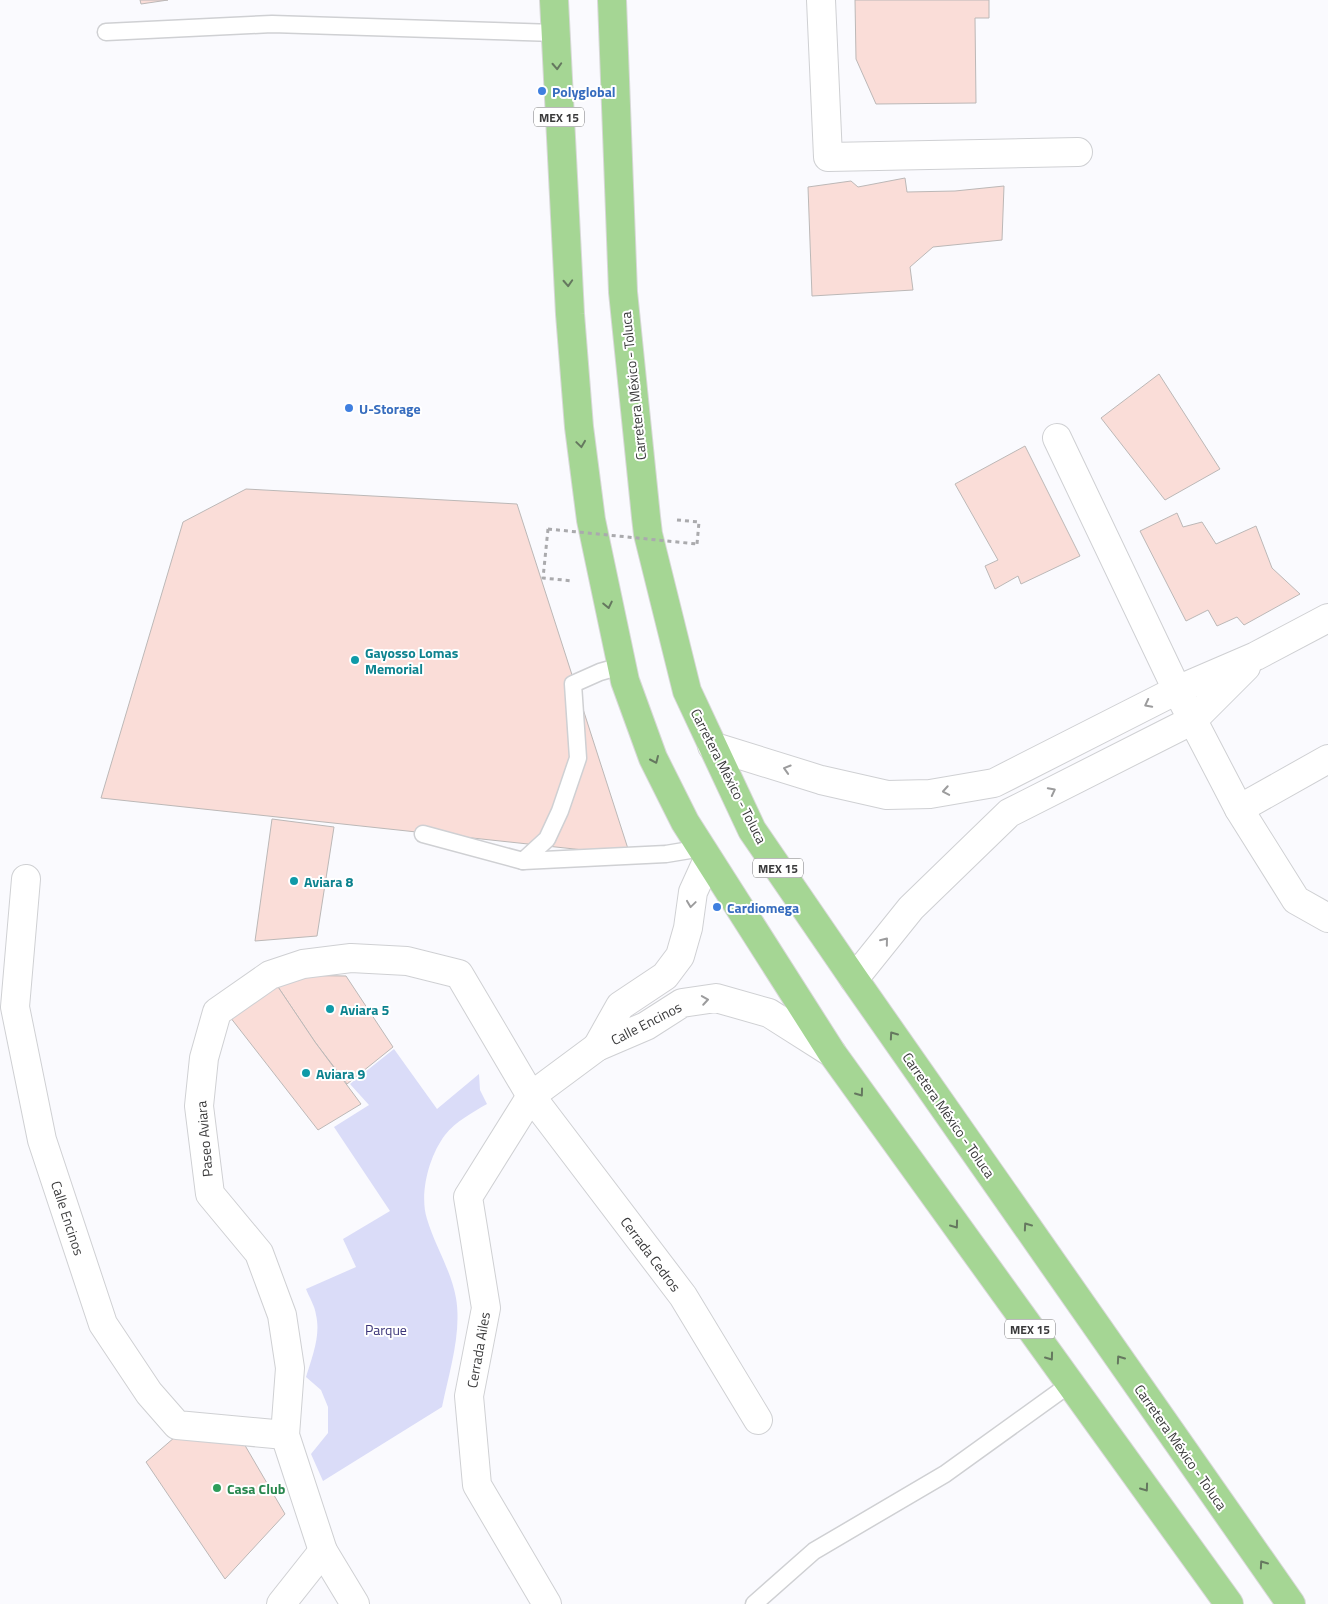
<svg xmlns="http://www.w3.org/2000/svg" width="1328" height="1604" font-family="'Titillium Web',sans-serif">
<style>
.green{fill:#dadcf8}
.building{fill:#faddd8;stroke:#bcb8b7}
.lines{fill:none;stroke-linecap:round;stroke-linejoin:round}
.service-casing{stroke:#cfd0d3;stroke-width:19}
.minor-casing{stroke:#cfd0d3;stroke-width:30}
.primary-casing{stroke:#d8d8d8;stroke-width:30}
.path{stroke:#aaaaad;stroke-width:3;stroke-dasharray:4 4;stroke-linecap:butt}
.service{stroke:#fff;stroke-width:16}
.minor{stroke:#fff;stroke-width:28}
.primary{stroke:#a5d694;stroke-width:28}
.path-bridge{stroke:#aaaaad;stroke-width:3;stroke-dasharray:4 4;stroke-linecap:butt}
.oneway{stroke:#65785f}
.oneway2{stroke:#9c9c9d}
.shop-dot{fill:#3f7fe0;stroke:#fff;stroke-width:2}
.culture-dot{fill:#0f9aa8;stroke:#fff;stroke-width:2}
.leisure-dot{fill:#2e9e5b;stroke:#fff;stroke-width:2}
.labels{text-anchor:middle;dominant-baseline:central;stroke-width:4;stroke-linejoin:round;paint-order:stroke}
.shield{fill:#fff;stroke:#757576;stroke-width:1}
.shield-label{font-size:12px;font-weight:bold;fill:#3a3a3b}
.shop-label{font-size:14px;font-weight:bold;fill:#366cbe;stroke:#fff;text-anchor:start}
.street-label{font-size:14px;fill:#3a3a3b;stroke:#fff}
.culture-label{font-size:14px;font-weight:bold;fill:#0d838f;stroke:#fff;text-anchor:start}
.park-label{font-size:14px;fill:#3b3579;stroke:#fff}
.leisure-label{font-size:14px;font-weight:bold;fill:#27864d;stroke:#fff;text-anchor:start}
</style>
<rect width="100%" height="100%" fill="#fafafe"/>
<path class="green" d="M394,1049L437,1109L479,1074L480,1090L487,1104C473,1112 455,1122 445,1135C429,1156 419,1194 427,1219C435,1246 451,1270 456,1298C462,1333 449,1372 442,1407L323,1481L311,1454L328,1433V1407L321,1390L306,1377C312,1357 321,1335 316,1315C315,1306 309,1297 306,1289L356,1267L343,1239L390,1211L334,1127L369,1105L350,1084Z"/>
<g class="building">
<polygon points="140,0 168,0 141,4"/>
<polygon points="855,0 989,0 989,18 975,18 976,103 876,104 856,59"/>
<polygon points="905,178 907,192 955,191 1004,186 1002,240 933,247 910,267 913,290 812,296 808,187 851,181 858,187"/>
<polygon points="1159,374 1220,469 1165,500 1101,418"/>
<polygon points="1025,446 1080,556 1021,584 1018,576 995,589 985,566 998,560 955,484"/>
<polygon points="246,489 517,504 630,855 101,798 183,522"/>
<polygon points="1177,513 1183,527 1202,522 1216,544 1256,526 1272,568 1300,594 1244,625 1237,617 1217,626 1208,610 1186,621 1140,531"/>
<polygon points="272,819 334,827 317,936 255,941"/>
<polygon points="270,975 346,976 393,1047 347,1084 315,1042"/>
<polygon points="270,975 315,1042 361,1104 318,1130 223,1008"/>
<polygon points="236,1430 285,1514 225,1579 146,1462 182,1431"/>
</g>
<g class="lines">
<defs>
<g id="service">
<polyline points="106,32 272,24 555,33"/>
<polyline points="423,834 523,861 666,854 702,848"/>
<polyline points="523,861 547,839 560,811 578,758 573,684 600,672 621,666"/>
<polyline points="754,1604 814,1551 945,1474 1070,1384"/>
</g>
<g id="minor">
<polyline points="821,0 828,157 1078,152"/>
<polyline points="1057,438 1177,690 1239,809 1296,900 1328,918"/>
<polyline points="712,746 821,780 887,795 930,794 994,783 1177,690 1256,656 1328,618"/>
<polyline points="1239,809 1328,759"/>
<polyline points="26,879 15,1007 42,1140 103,1324 149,1393 177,1425 285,1435"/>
<polyline points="854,979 911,908 1009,813 1193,720 1246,667"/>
<polyline points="597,1047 620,1006 665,976 680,956 688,928 693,892 708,859"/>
<polyline points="281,1604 323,1551"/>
<polyline points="355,1604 323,1551 285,1435 290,1368 282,1315 259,1253 210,1194 199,1106 204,1058 217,1012 270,975 303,964 351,958 407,961 459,974 531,1096 683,1296 758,1420"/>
<polyline points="547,1604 477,1485 469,1396 486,1308 468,1197 531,1096 597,1047 646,1026 682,1003 716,998 769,1013 832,1053"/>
</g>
<g id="primary">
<polyline points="554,0 570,314 579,427 591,520 625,681 653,758 685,822 832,1053 1229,1604"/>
<polyline points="612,0 623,292 646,517 648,534 687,691 752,830 854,979 1291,1604"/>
</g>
</defs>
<use href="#service" class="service-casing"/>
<use href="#minor" class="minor-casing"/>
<use href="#primary" class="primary-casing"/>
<g class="path">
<polyline points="677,520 699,522 697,544"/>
<polyline points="548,529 543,578 573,581"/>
</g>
<use href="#service" class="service"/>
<use href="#minor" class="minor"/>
<use href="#primary" class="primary"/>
<polyline class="path-bridge" points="548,529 697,544"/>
</g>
<defs><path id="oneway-chevron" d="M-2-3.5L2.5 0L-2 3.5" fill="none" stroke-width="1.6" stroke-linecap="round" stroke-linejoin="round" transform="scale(1.25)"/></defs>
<g class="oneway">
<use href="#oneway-chevron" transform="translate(557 66) rotate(87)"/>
<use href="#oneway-chevron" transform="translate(568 283) rotate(87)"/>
<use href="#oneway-chevron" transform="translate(581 444) rotate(82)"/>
<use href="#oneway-chevron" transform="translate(608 605) rotate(78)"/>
<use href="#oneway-chevron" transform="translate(655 760) rotate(66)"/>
<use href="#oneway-chevron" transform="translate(893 1035) rotate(-125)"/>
<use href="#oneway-chevron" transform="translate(860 1093) rotate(54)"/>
<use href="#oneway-chevron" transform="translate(955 1225) rotate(54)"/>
<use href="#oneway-chevron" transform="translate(1027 1226) rotate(-125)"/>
<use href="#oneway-chevron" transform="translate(1050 1357) rotate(54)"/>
<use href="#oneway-chevron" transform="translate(1120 1359) rotate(-125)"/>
<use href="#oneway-chevron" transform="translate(1145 1488) rotate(54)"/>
<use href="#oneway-chevron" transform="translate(1263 1564) rotate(-125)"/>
</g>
<g class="oneway2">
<use href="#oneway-chevron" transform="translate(1148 704) rotate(153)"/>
<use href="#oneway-chevron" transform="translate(787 769) rotate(-163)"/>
<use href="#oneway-chevron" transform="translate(946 791) rotate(170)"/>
<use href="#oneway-chevron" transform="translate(1052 791) rotate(-27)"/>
<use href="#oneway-chevron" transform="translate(691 904) rotate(98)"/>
<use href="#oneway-chevron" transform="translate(885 941) rotate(-51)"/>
<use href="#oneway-chevron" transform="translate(705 1000) rotate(-9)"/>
</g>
<g class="shop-dot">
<circle cx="542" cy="91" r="5"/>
<circle cx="349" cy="408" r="5"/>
<circle cx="717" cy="907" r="5"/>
</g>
<g class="culture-dot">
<circle cx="355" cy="660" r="5"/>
<circle cx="294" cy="881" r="5"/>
<circle cx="330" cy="1009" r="5"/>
<circle cx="306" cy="1073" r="5"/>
</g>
<circle class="leisure-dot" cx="217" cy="1488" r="5"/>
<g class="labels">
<g class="shield">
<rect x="534" y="107.5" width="50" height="19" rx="4"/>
<rect x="753" y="858.5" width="50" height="19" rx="4"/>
<rect x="1005" y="1319.5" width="50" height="19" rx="4"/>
</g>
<g class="shield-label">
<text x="559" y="117">MEX 15</text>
<text x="778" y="868">MEX 15</text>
<text x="1030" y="1329">MEX 15</text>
</g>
<g class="shop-label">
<text x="552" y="91">Polyglobal</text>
<text x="359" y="408">U-Storage</text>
<text x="727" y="907">Cardiomega</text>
</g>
<g class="street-label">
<text transform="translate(633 386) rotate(-96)">Carretera México - Toluca</text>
<text transform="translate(729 776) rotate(63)">Carretera México - Toluca</text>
<text transform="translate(646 1023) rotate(-27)">Calle Encinos</text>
<text transform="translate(949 1115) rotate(55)">Carretera México - Toluca</text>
<text transform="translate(204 1139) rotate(-95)">Paseo Aviara</text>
<text transform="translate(68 1218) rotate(72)">Calle Encinos</text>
<text transform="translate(651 1254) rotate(53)">Cerrada Cedros</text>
<text transform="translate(478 1350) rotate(-80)">Cerrada Ailes</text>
<text transform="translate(1181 1447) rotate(55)">Carretera México - Toluca</text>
</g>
<g class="culture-label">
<text x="365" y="652">Gayosso Lomas<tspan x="365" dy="16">Memorial</tspan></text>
<text x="304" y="881">Aviara 8</text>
<text x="340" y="1009">Aviara 5</text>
<text x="316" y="1073">Aviara 9</text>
</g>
<g class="park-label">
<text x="386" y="1329">Parque</text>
</g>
<g class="leisure-label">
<text x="227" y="1488">Casa Club</text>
</g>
</g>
</svg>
